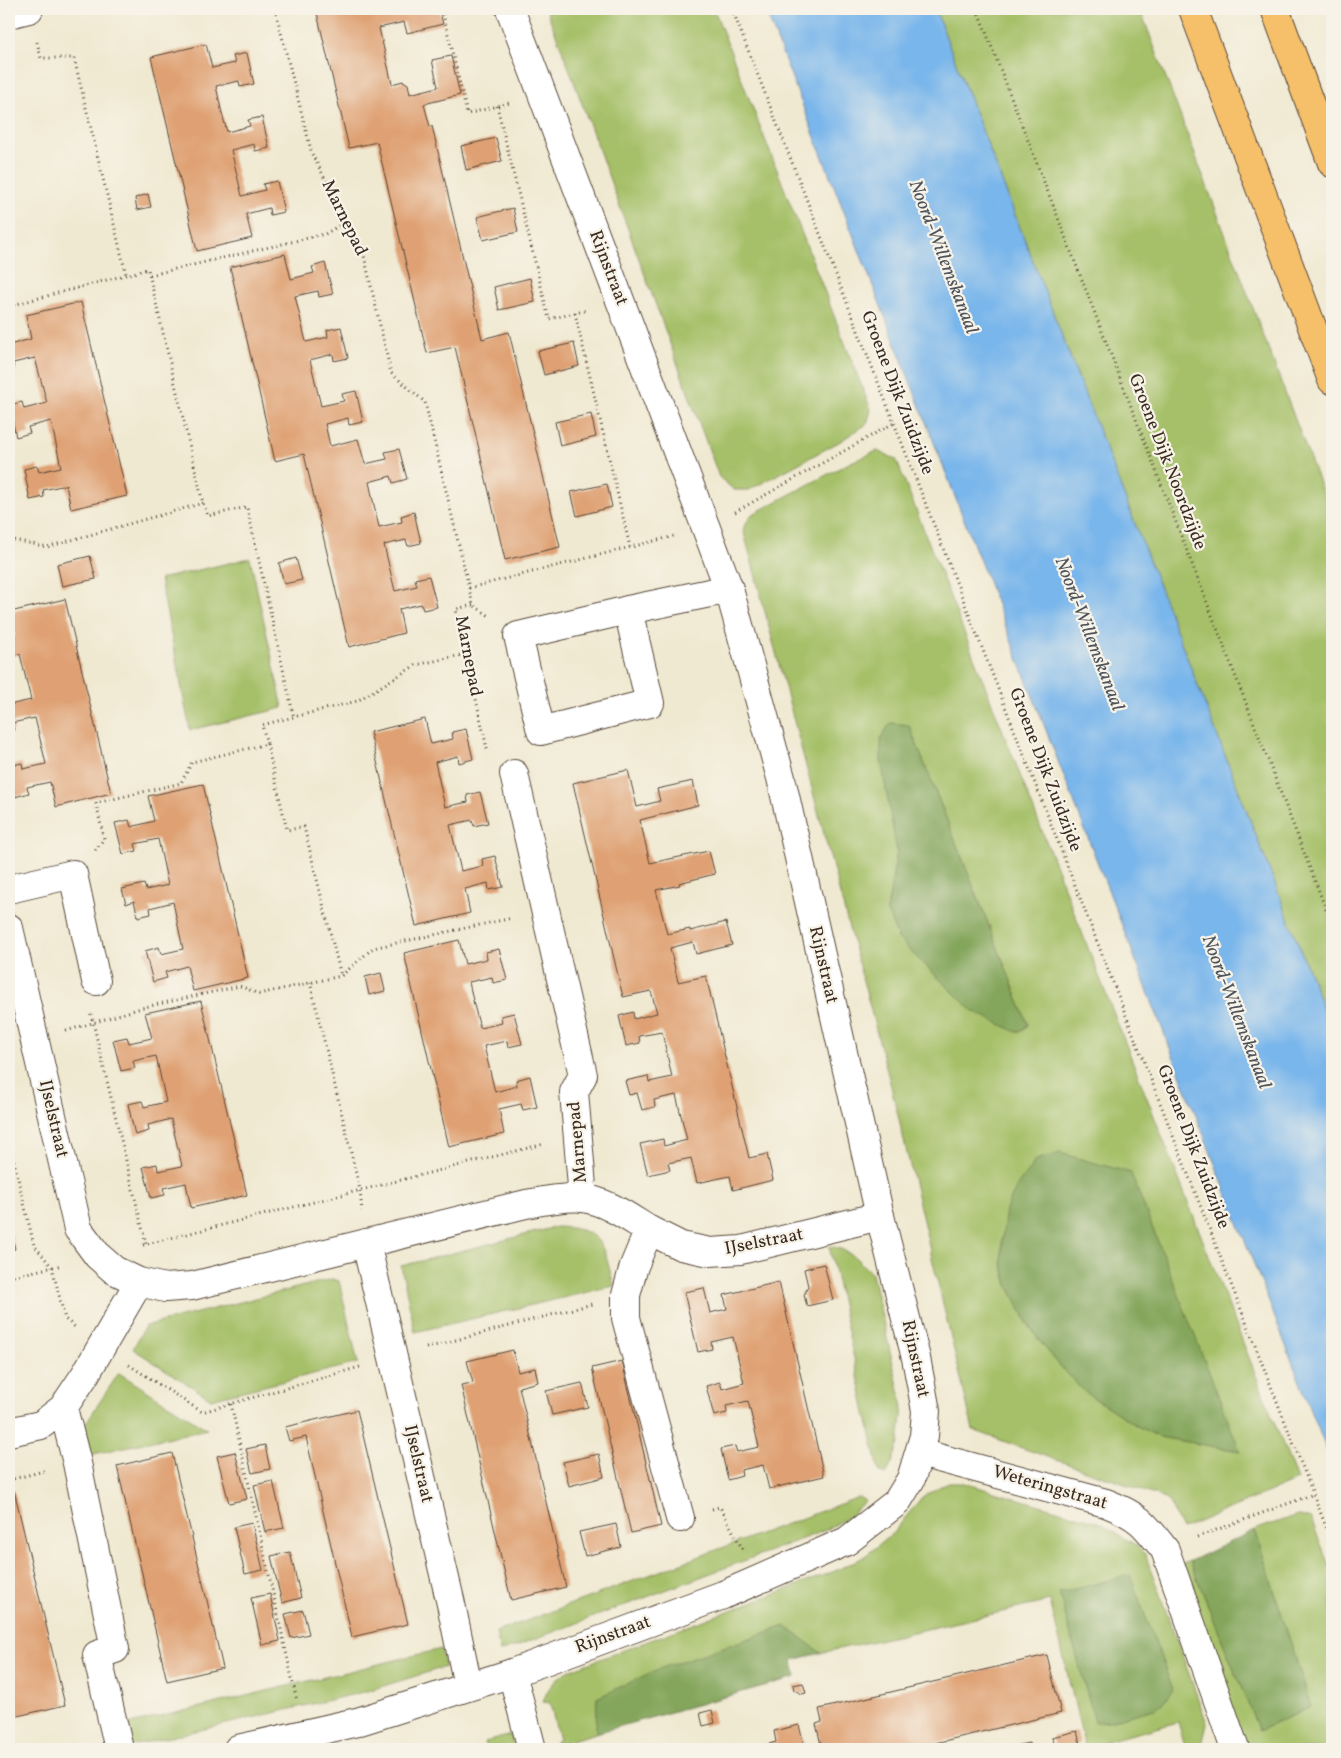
<svg xmlns="http://www.w3.org/2000/svg" width="1341" height="1758" font-family="Vollkorn,serif">
<style>
.green{fill:#a5c067;stroke:#707542;fill-rule:evenodd}
.forest{fill:#84a65c;stroke:#60683d}
.water{fill:#79b6eb;stroke:#5a7084}
.building{fill:#dfa173}
.lines{fill:none;stroke-linecap:round;stroke-linejoin:round}
.pedestrian-casing{stroke:#564739;stroke-width:30}
.minor-casing{stroke:#564739;stroke-width:30}
.motorway-casing{stroke:#564739;stroke-width:30}
.path{stroke:#564739;stroke-width:3;stroke-dasharray:1 4;stroke-linecap:butt}
.pedestrian{stroke:#fff;stroke-width:28}
.minor{stroke:#fff;stroke-width:28}
.motorway{stroke:#f6c06b;stroke-width:28}
.labels{text-anchor:middle;dominant-baseline:central;stroke-width:4.5;stroke-linejoin:round;paint-order:stroke}
.street-label{font-size:18px;fill:#3b2a1e;stroke:#f7f3e8}
.water-label{font-size:19px;font-style:italic;fill:#4e545c;stroke:#f7f3e8}
</style>
<rect width="100%" height="100%" fill="#f7f3e8"/>
<filter id="ink" filterUnits="userSpaceOnUse"><feTurbulence type="fractalNoise" baseFrequency=".02" numOctaves="2"/><feDisplacementMap in="SourceGraphic" scale="10" xChannelSelector="R" yChannelSelector="G"/><feConvolveMatrix kernelMatrix="1 2 1 2 8 2 1 2 1" color-interpolation-filters="sRGB"/></filter>
<filter id="wash" filterUnits="userSpaceOnUse"><feTurbulence type="fractalNoise" baseFrequency=".0096" numOctaves="4" result="noise"/><feDisplacementMap in="SourceGraphic" scale="20" xChannelSelector="R" yChannelSelector="G"/><feGaussianBlur stdDeviation="1.12" result="paint"/><feColorMatrix in="noise" values="0 0 0 0 0 0 0 0 0 0 0 0 0 0 0 0 0 1.4 0 .05"/><feComposite in="paint" operator="in"/></filter>
<g filter="url(#wash)">
<rect width="100%" height="100%" fill="#f0e9d1"/>
<g class="green">
<polygon points="546,9 714,9 871,410 867,424 839,442 749,490 734,490 719,477 563,52"/>
<polygon points="935,9 1140,9 1332,517 1332,1031"/>
<path d="M877,451L896,459L1297,1480L1182,1529L1168,1500C1104,1475 1038,1455 973,1430L891,1086L743,529L751,515L851,462ZM891,723L909,725L1028,1024L1024,1030L898,938L887,911L897,852ZM1002,1240L1239,1451L1159,1437L1137,1426L1085,1392L1061,1367L1042,1344L1028,1324L1008,1285L1002,1263Z"/>
<polygon points="250,558 283,708 190,730 160,579"/>
<path d="M556,1227C604,1228 603,1246 614,1286L415,1332L401,1266Z"/>
<polygon points="829,1246 841,1249 854,1256 872,1274 903,1407 899,1443 892,1463 886,1475 879,1471"/>
<polygon points="332,1279 339,1281 358,1363 211,1399 133,1349 145,1326"/>
<polygon points="119,1373 207,1429 89,1455 83,1427"/>
<path d="M946,1483H964L1098,1522L1136,1545L1145,1554L1207,1723L1203,1741L1195,1749H1186L1178,1722L1096,1744L1097,1749H1078L1085,1747L1050,1601L821,1653L785,1627L597,1698L596,1733L561,1743L562,1749H557L555,1742L559,1740L550,1703L543,1702C548,1687 555,1679 568,1671L835,1571L864,1557L893,1533L922,1497Z"/>
<polygon points="859,1497 865,1501 850,1516 826,1530 500,1652 496,1632"/>
<polygon points="1297,1515 1311,1519 1332,1573 1332,1749 1243,1749 1179,1566 1190,1561 1259,1731 1311,1707 1255,1530"/>
<polygon points="441,1649 445,1667 364,1692 131,1746 126,1725"/>
<polygon points="511,1735 515,1749 487,1749 485,1742"/>
</g>
<g class="forest">
<polygon points="891,723 909,725 1028,1024 1024,1030 1016,1032 973,1011 910,951 898,938 887,911 897,852 881,761 881,737"/>
<polygon points="1060,1153 1131,1173 1240,1451 1159,1437 1137,1426 1085,1392 1061,1367 1042,1344 1028,1324 1008,1285 1002,1263 1002,1240 1006,1209 1017,1186 1036,1160"/>
<polygon points="1255,1530 1311,1707 1259,1731 1190,1561"/>
<polygon points="1130,1575 1173,1690 1158,1708 1110,1721 1095,1722 1059,1593"/>
<polygon points="785,1626 821,1653 793,1660 796,1677 596,1733 597,1698 656,1670"/>
</g>
<polygon class="water" points="765,9 935,9 1332,1031 1332,1464"/>
<g id="blocks">
<g class="building">
<polygon points="316,9 374,9 376,15 402,9 439,9 443,24 407,33 404,22 379,28 392,84 403,81 408,84 410,94 438,87 432,60 451,56 460,95 424,104 430,127 432,126 482,339 509,332 560,547 505,560 455,347 427,353 377,142 349,148"/>
<polygon points="206,44 212,68 235,63 233,56 247,53 254,84 240,87 239,81 216,86 221,109 227,132 250,126 248,120 262,117 269,148 255,151 254,144 231,150 242,196 265,190 263,184 277,181 284,212 270,215 269,208 246,214 252,238 197,251 151,57"/>
<polygon points="496,138 502,161 466,170 461,146"/>
<polygon points="148,194 151,207 137,210 135,198"/>
<polygon points="513,208 518,232 483,240 477,217"/>
<polygon points="285,254 291,279 314,273 312,267 325,263 333,294 319,297 318,291 295,296 306,342 328,337 327,330 341,327 348,358 334,361 333,354 310,360 321,406 344,401 342,394 356,391 363,422 349,425 348,418 325,424 330,446 358,439 365,464 387,459 385,452 399,449 407,479 393,483 391,476 369,482 374,505 379,527 402,522 401,516 414,512 421,543 408,546 406,540 384,545 395,591 417,586 415,579 429,576 437,607 423,610 421,604 399,609 404,633 349,647 304,454 275,461 230,267"/>
<polygon points="530,278 535,302 499,310 494,287"/>
<polygon points="81,302 127,496 71,509 66,485 43,490 44,497 30,500 24,469 37,466 39,472 61,467 51,421 28,427 30,433 16,437 9,405 22,402 24,409 47,403 35,358 13,363 14,369 9,371 9,345 31,339 26,315"/>
<polygon points="574,343 579,366 544,375 538,351"/>
<polygon points="591,414 596,437 560,446 555,422"/>
<polygon points="607,484 612,507 577,516 571,492"/>
<polygon points="90,556 96,579 62,586 57,564"/>
<polygon points="296,558 302,580 284,584 279,563"/>
<polygon points="65,599 111,793 56,807 50,782 27,787 29,793 15,797 9,766 22,763 23,769 46,764 35,718 12,723 14,730 9,731 9,705 31,700 20,654 9,657 9,638 15,637 10,612"/>
<polygon points="425,719 431,744 453,739 452,732 466,729 473,759 459,763 458,756 435,762 445,807 468,802 467,795 480,792 488,823 474,826 472,820 450,825 461,871 483,866 482,859 495,856 503,887 489,890 488,883 465,889 470,913 416,926 370,732"/>
<polygon points="628,770 637,807 660,801 657,789 693,781 698,805 640,820 650,863 709,851 715,874 679,883 680,885 656,890 667,934 690,929 690,931 726,922 732,945 696,954 693,942 670,948 678,982 706,976 749,1158 767,1154 773,1180 733,1190 730,1176 697,1183 691,1158 668,1163 670,1170 648,1175 640,1144 663,1139 664,1146 687,1140 676,1095 654,1100 655,1107 642,1110 637,1093 629,1095 625,1081 648,1076 649,1082 672,1077 662,1032 639,1036 640,1043 626,1046 619,1016 633,1012 634,1019 657,1013 651,991 623,997 573,783"/>
<polygon points="203,784 248,978 193,991 187,966 165,972 167,978 153,982 145,951 159,947 161,954 183,949 173,902 150,908 151,914 138,917 134,901 126,904 122,889 144,884 146,890 168,885 158,839 135,844 137,851 123,854 115,823 129,820 131,827 154,821 148,796"/>
<polygon points="459,940 465,964 487,959 486,952 499,949 507,980 493,983 492,977 469,982 474,1005 480,1028 502,1023 501,1016 514,1013 522,1044 508,1047 507,1041 484,1046 495,1092 517,1086 516,1080 530,1076 537,1107 523,1110 521,1104 499,1109 504,1134 449,1147 404,953"/>
<polygon points="381,973 385,991 369,995 365,977"/>
<polygon points="201,1001 247,1195 191,1208 186,1183 163,1188 165,1195 151,1198 143,1167 157,1164 158,1171 182,1166 171,1119 148,1125 149,1131 135,1135 128,1104 142,1101 144,1107 166,1102 156,1056 133,1061 135,1068 121,1071 113,1040 127,1037 129,1043 152,1038 145,1013"/>
<polygon points="9,1226 15,1249 9,1251"/>
<polygon points="824,1264 833,1300 807,1306 804,1295 808,1286 804,1269"/>
<polygon points="779,1282 824,1476 769,1489 763,1465 741,1470 742,1476 728,1480 721,1449 735,1446 737,1452 759,1447 748,1401 726,1406 727,1413 714,1416 706,1386 720,1382 722,1389 744,1383 733,1337 711,1342 712,1349 698,1352 684,1292 704,1288 710,1313 727,1309 724,1295"/>
<polygon points="513,1350 518,1372 535,1368 538,1382 519,1387 566,1587 511,1600 461,1385 473,1383 467,1361"/>
<polygon points="622,1361 661,1526 631,1533 592,1368"/>
<polygon points="582,1383 588,1407 552,1415 546,1391"/>
<polygon points="357,1410 408,1624 352,1637 306,1437 289,1441 285,1427"/>
<polygon points="265,1445 270,1469 252,1473 246,1449"/>
<polygon points="235,1452 247,1499 229,1503 217,1456"/>
<polygon points="172,1453 223,1668 167,1681 117,1466"/>
<polygon points="599,1454 604,1477 569,1486 563,1462"/>
<polygon points="273,1481 284,1528 265,1532 254,1485"/>
<polygon points="14,1490 65,1705 9,1718 9,1492"/>
<polygon points="252,1523 263,1570 245,1574 234,1527"/>
<polygon points="616,1524 621,1547 585,1556 579,1532"/>
<polygon points="290,1552 301,1598 282,1603 271,1556"/>
<polygon points="270,1594 280,1641 262,1645 251,1598"/>
<polygon points="303,1610 309,1634 291,1638 285,1614"/>
<polygon points="1047,1655 1061,1713 910,1749 838,1749 837,1747 822,1749 816,1724 822,1722 819,1709"/>
<polygon points="803,1683 806,1693 802,1694 794,1690 793,1685"/>
<polygon points="712,1710 715,1723 703,1726 700,1713"/>
<polygon points="799,1725 805,1749 751,1749 776,1742 774,1731"/>
<polygon points="1077,1731 1080,1744 1056,1749 1052,1737"/>
<polygon points="1029,1743 1030,1749 1004,1749 1004,1748"/>
</g>
</g>
</g>
<g filter="url(#ink)">
<use href="#blocks" fill-opacity="0" stroke="#564739" stroke-width="1"/>
<g class="lines">
<defs>
<g id="pedestrian">
<polyline points="514,774 583,1075 574,1092 583,1198"/>
<polyline points="366,1243 451,1604 468,1686"/>
<polyline points="63,1408 77,1463 115,1649 97,1655 119,1749"/>
</g>
<g id="minor">
<polyline points="9,14 29,9"/>
<polygon points="628,610 650,703 541,731 518,636"/>
<polyline points="628,610 729,589"/>
<polyline points="9,889 73,874 96,981"/>
<path d="M9,928L78,1229L98,1256L114,1270L139,1282L165,1288L192,1286L526,1204C542,1201 568,1196 583,1198C608,1202 629,1218 649,1230L634,1266L626,1295V1318L680,1518"/>
<polyline points="649,1230 681,1246 710,1252 741,1250 880,1216"/>
<polyline points="9,1432 41,1425 63,1408 85,1375 139,1282"/>
<path d="M920,1453L1106,1503C1139,1516 1144,1523 1165,1550L1235,1749"/>
<polyline points="512,1673 532,1749"/>
<polyline points="238,1749 357,1722 512,1673 723,1595 847,1541 897,1502 911,1479 924,1436 926,1411 916,1358 880,1216 781,778 729,589 510,9"/>
</g>
<g id="motorway">
<polyline points="1193,9 1332,380"/>
<polyline points="1275,9 1332,163"/>
</g>
</defs>
<use href="#pedestrian" class="pedestrian-casing"/>
<use href="#minor" class="minor-casing"/>
<use href="#motorway" class="motorway-casing"/>
<g class="path">
<polyline points="275,9 312,154 363,251 391,373 425,402 473,605 491,617"/>
<polyline points="442,9 467,114 510,103"/>
<polyline points="732,9 1332,1542"/>
<polyline points="977,9 1332,925"/>
<polyline points="37,42 41,58 74,58 126,274"/>
<polyline points="497,106 549,319 588,310"/>
<polyline points="150,275 325,234 348,220"/>
<polyline points="9,306 148,269 203,503 208,516 247,507 294,718"/>
<polyline points="575,313 630,547"/>
<polyline points="735,512 894,423"/>
<polyline points="9,539 47,547 203,503"/>
<polyline points="469,588 674,536"/>
<polyline points="473,605 456,609 488,753"/>
<polyline points="267,744 287,830 304,827 341,976"/>
<polyline points="95,850 104,839 96,803 181,783 192,762 267,744 262,725 357,701 416,665 466,654"/>
<polyline points="310,982 360,1190 362,1211"/>
<polyline points="91,1014 146,1244"/>
<polyline points="66,1031 141,1008 240,986 259,994 341,976 373,948 512,918"/>
<polyline points="9,1141 34,1245 52,1267 65,1319 75,1327"/>
<polyline points="143,1245 544,1144"/>
<polyline points="9,1277 62,1265"/>
<polyline points="426,1348 592,1304"/>
<polyline points="129,1365 202,1412 360,1367"/>
<polyline points="231,1404 297,1701"/>
<polyline points="9,1480 44,1471"/>
<polyline points="712,1509 720,1507 743,1550"/>
<polyline points="1197,1537 1314,1494"/>
</g>
<use href="#pedestrian" class="pedestrian"/>
<use href="#minor" class="minor"/>
<use href="#motorway" class="motorway"/>
</g>
</g>
<g class="labels">
<g class="street-label">
<text transform="translate(344 218) rotate(64)">Marnepad</text>
<text transform="translate(608 268) rotate(69)">Rijnstraat</text>
<text transform="translate(897 393) rotate(69)">Groene Dijk Zuidzijde</text>
<text transform="translate(1167 462) rotate(69)">Groene Dijk Noordzijde</text>
<text transform="translate(468 656) rotate(79)">Marnepad</text>
<text transform="translate(1045 770) rotate(69)">Groene Dijk Zuidzijde</text>
<text transform="translate(823 965) rotate(77)">Rijnstraat</text>
<text transform="translate(53 1119) rotate(77)">IJselstraat</text>
<text transform="translate(578 1142) rotate(-95)">Marnepad</text>
<text transform="translate(1193 1147) rotate(69)">Groene Dijk Zuidzijde</text>
<text transform="translate(764 1242) rotate(-11)">IJselstraat</text>
<text transform="translate(915 1359) rotate(78)">Rijnstraat</text>
<text transform="translate(418 1464) rotate(77)">IJselstraat</text>
<text transform="translate(1050 1488) rotate(16)">Weteringstraat</text>
<text transform="translate(613 1635) rotate(-20)">Rijnstraat</text>
</g>
<g class="water-label">
<text transform="translate(943 257) rotate(69)">Noord-Willemskanaal</text>
<text transform="translate(1089 634) rotate(69)">Noord-Willemskanaal</text>
<text transform="translate(1236 1012) rotate(69)">Noord-Willemskanaal</text>
</g>
</g>
<rect width="1341" height="1758" fill="none" stroke="#f7f3e8" stroke-width="30"/>
</svg>
